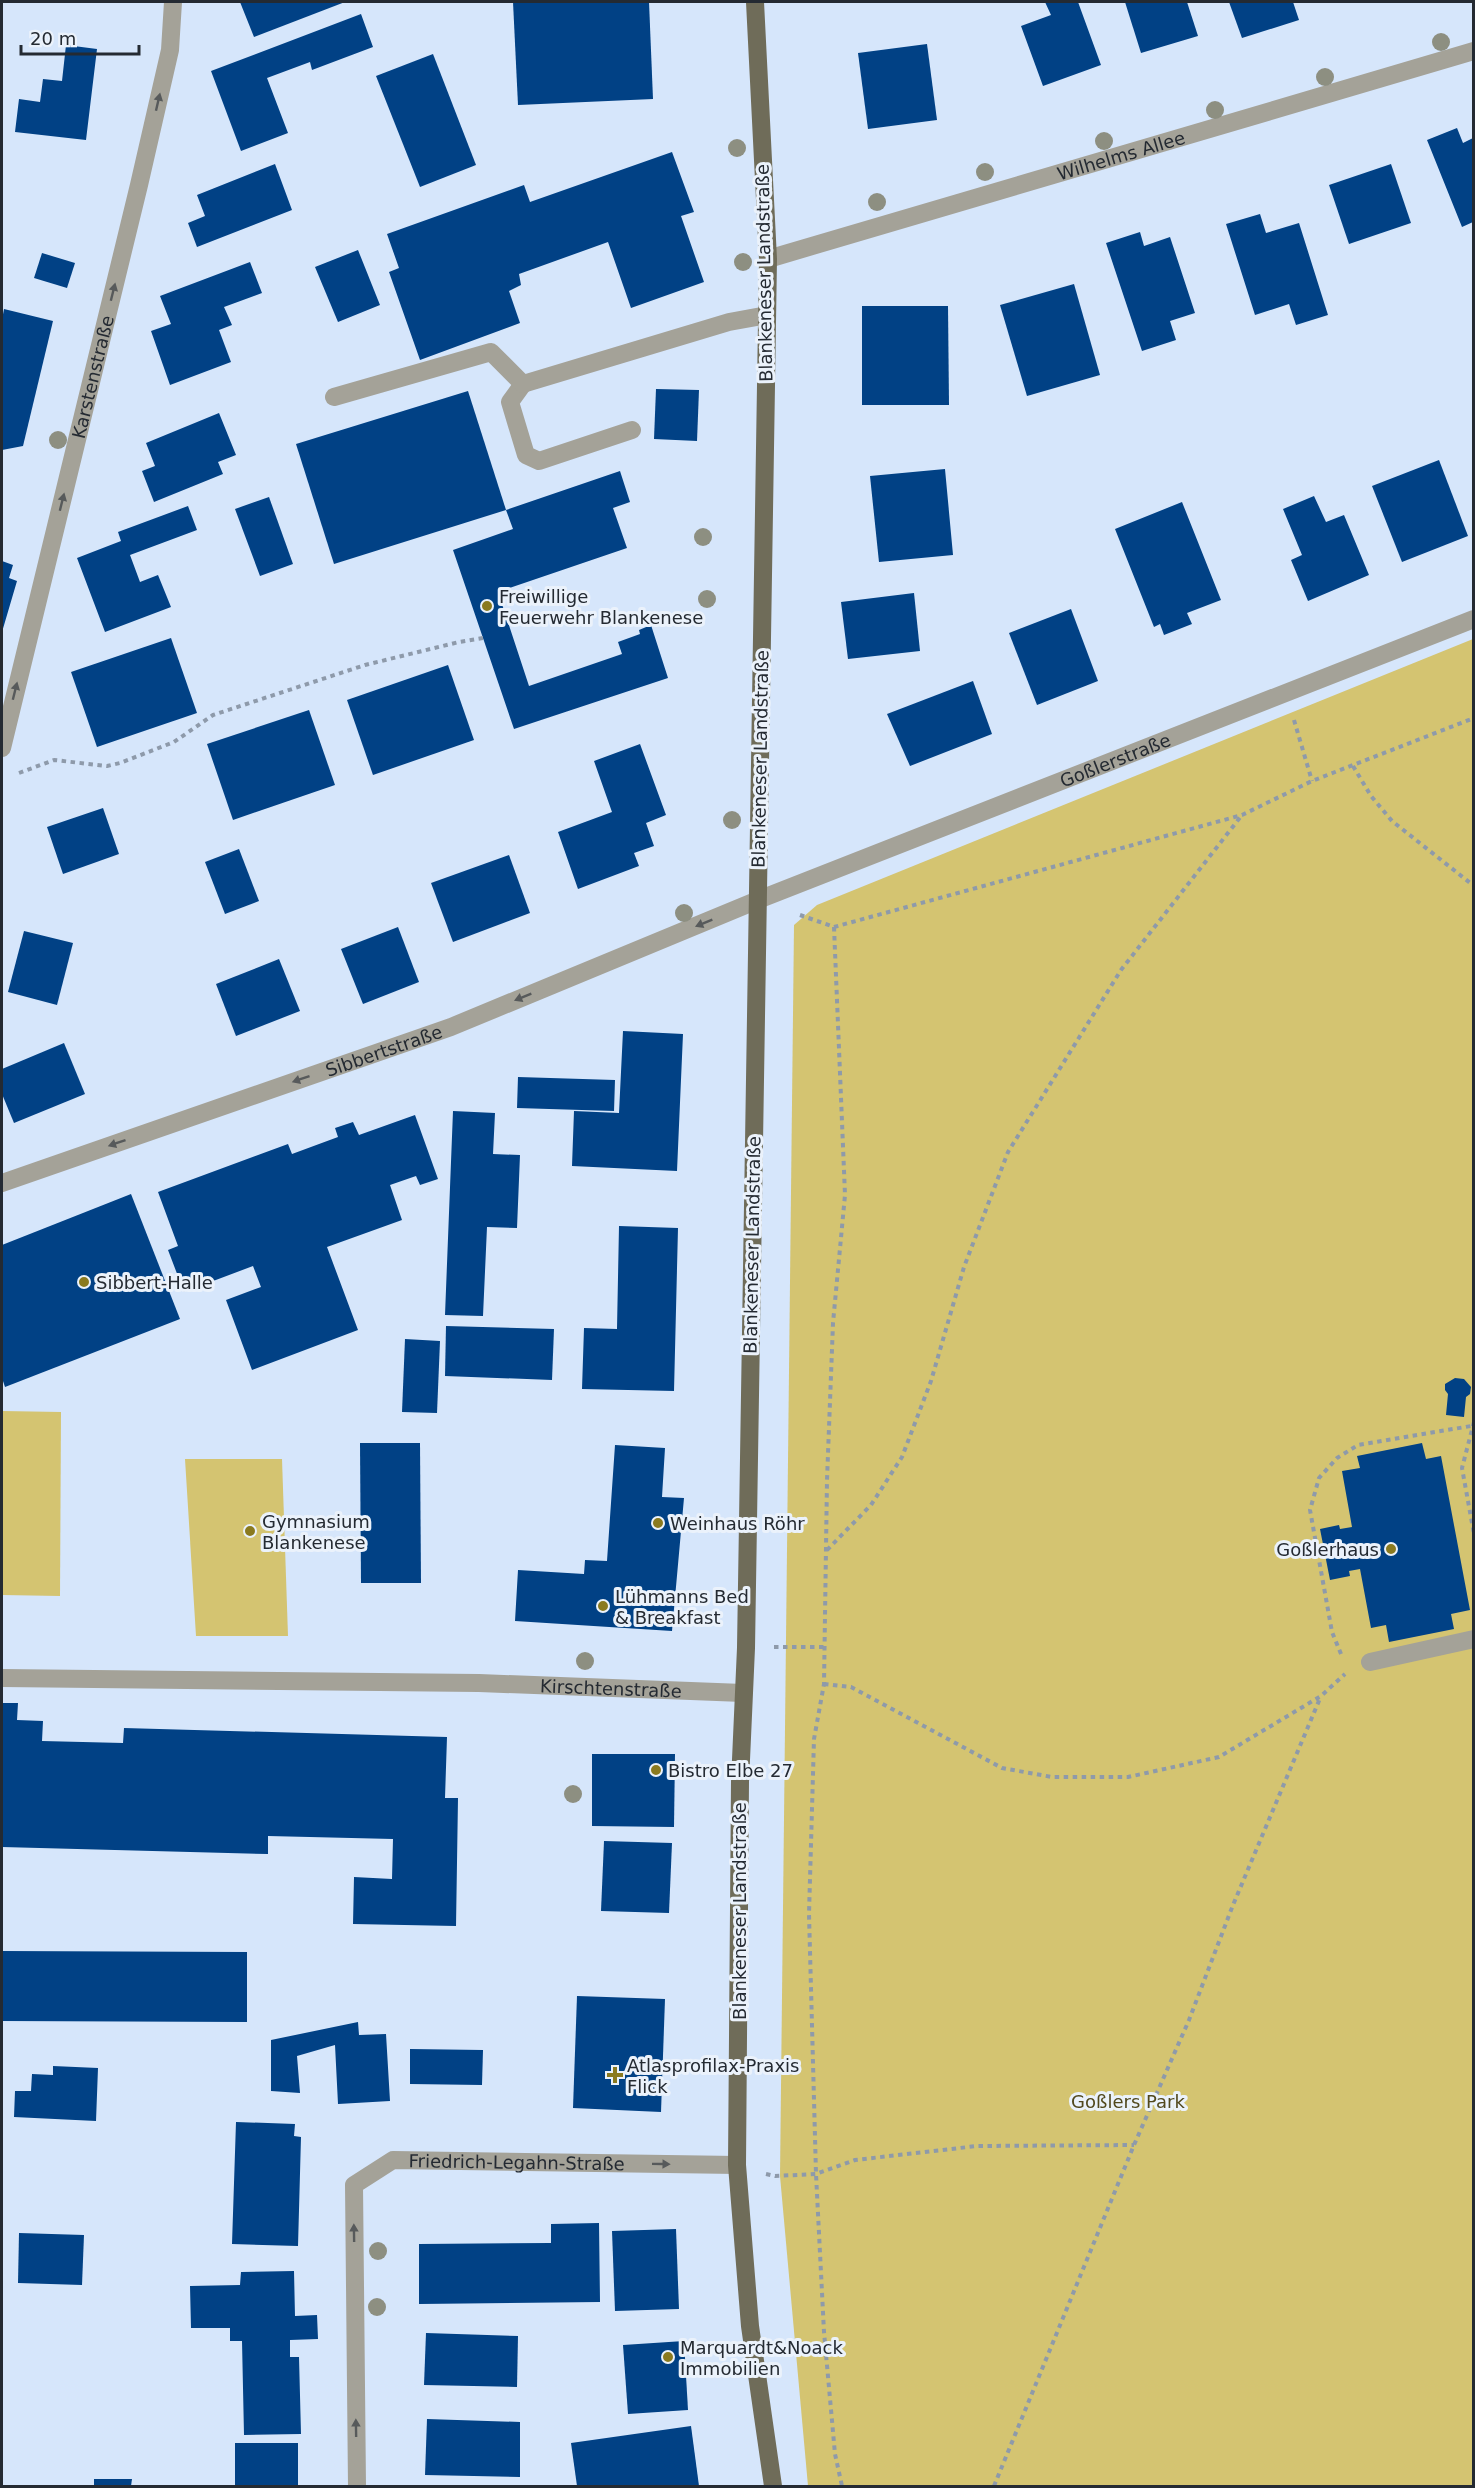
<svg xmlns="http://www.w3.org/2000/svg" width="1475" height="2488" font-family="'DejaVu Sans',sans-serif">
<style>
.green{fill:#d4c471}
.building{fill:#014185}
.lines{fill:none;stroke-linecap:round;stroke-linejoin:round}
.path{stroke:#8e9aaa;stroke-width:4;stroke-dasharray:4.5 4.5;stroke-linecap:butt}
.minor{stroke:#a4a298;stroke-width:18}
.major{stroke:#6f6c59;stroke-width:18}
.tree{fill:#8d8f81}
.oneway{fill:#575a5b}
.poi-dot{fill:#8a7a1f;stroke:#ebf2fb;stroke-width:2}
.labels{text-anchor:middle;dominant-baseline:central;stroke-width:6;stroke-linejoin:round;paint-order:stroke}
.street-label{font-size:18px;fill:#242a32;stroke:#ebf2fb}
.poi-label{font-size:18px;fill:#242a32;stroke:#ebf2fb;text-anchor:start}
.park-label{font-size:18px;fill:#51481d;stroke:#ebf2fb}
</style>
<rect width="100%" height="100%" fill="#d6e6fb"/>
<g class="green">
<polygon points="1473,639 1473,2486 808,2486 780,2176 794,925 817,905"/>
<polygon points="2,1411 61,1412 60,1596 2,1595"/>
<polygon points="185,1459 282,1459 288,1636 196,1636"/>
</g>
<g class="building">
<polygon points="240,2 345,2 254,37"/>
<polygon points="513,2 649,2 653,99 518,105"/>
<polygon points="1045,2 1078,2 1101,65 1043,86 1021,26 1051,15"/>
<polygon points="1125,2 1187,2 1198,36 1141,53"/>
<polygon points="1229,2 1293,2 1299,20 1242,38"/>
<polygon points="361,14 373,47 312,70 310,62 267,78 288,133 241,151 211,71"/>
<polygon points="927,44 937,120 868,129 858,53"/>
<polygon points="66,45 97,49 86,140 15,132 19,99 40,102 43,79 62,81"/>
<polygon points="433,54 476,165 420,187 376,76"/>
<polygon points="1457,128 1463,143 1473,138 1473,222 1462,227 1427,140"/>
<polygon points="672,152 694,212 681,216 704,282 631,308 608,242 519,274 521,285 509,291 520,323 420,360 389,272 399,268 387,234 524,185 530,202"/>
<polygon points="275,164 292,210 197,247 188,223 205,216 197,195"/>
<polygon points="1391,164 1411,223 1349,244 1329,185"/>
<polygon points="1260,214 1266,233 1299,223 1328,315 1296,325 1289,304 1255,315 1226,224"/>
<polygon points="1140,232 1144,246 1170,237 1195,313 1170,321 1176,340 1142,351 1106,243"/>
<polygon points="358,250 380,305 338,322 315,267"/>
<polygon points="42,253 75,263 67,288 34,278"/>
<polygon points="250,262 262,293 224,307 232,325 219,330 231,362 170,385 151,331 171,324 160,296"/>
<polygon points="1074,284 1100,375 1027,396 1000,305"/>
<polygon points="862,306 948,306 949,405 862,405"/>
<polygon points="4,309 53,321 23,446 2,450 2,320"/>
<polygon points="656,389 699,390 697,441 654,439"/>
<polygon points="468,391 506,510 334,564 296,444"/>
<polygon points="219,413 236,455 218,462 223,474 154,502 142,471 155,466 146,443"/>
<polygon points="1439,460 1468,536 1402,562 1372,486"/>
<polygon points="945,469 953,555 879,562 870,476"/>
<polygon points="620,471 630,502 613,508 627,548 498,592 529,686 622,654 618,642 640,634 639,630 651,625 668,678 514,729 453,550 513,529 506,510"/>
<polygon points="1314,496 1326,522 1344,515 1369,575 1308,601 1291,560 1302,555 1283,509"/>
<polygon points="269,497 293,564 260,576 235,509"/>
<polygon points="1182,502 1221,600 1187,613 1192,624 1164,635 1160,624 1154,627 1115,529"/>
<polygon points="188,506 197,530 130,555 140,582 158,575 171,607 105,632 77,558 121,541 118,532"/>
<polygon points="2,561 13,565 9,578 17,581 2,632"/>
<polygon points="914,593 920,651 848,659 841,602"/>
<polygon points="1071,609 1098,681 1037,705 1009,633"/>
<polygon points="171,638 197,713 97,747 71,672"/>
<polygon points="448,665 474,740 373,775 347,700"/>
<polygon points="973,681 992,734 910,766 887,714"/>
<polygon points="309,710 335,785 233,820 207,744"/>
<polygon points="640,744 666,815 646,823 654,846 634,853 639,866 578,889 558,832 612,812 594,761"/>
<polygon points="103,808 119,854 63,874 47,827"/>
<polygon points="239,849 259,901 225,914 205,862"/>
<polygon points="509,855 530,913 453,942 431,883"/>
<polygon points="398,927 419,982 363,1004 341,949"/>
<polygon points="24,931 73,943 57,1005 8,992"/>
<polygon points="279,959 300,1011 236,1036 216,984"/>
<polygon points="623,1031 683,1034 677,1171 572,1166 574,1111 619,1113"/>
<polygon points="64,1043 85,1094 14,1123 2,1094 2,1069"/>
<polygon points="518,1077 615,1080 614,1111 517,1108"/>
<polygon points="453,1111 495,1113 493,1154 520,1155 517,1228 487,1227 483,1316 445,1315"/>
<polygon points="415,1115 438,1179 420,1185 416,1176 390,1185 402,1220 327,1247 358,1330 252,1370 226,1300 261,1287 253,1266 184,1292 168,1250 178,1246 158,1192 288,1144 292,1154 338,1137 335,1128 353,1122 359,1135"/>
<polygon points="131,1194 180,1319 5,1387 2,1378 2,1245"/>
<polygon points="619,1226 678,1228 674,1391 582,1389 584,1328 617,1329"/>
<polygon points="446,1326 554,1329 552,1380 445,1376"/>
<polygon points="405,1339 440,1341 437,1413 402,1412"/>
<polygon points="1455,1378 1464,1379 1471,1387 1470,1394 1466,1397 1464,1417 1446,1415 1448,1394 1445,1390 1445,1384"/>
<polygon points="360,1443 420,1443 421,1583 361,1583"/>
<polygon points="1422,1443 1426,1459 1441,1456 1470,1610 1451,1614 1454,1629 1389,1642 1386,1625 1371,1628 1360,1569 1349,1571 1350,1576 1330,1580 1320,1529 1339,1525 1340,1529 1352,1527 1342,1471 1360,1468 1357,1456"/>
<polygon points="615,1445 665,1448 662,1497 684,1498 672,1631 515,1621 518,1570 584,1574 585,1560 607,1561"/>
<polygon points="2,1703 18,1703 17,1720 43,1721 42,1741 123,1743 124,1728 447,1737 445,1798 458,1798 456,1926 353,1924 354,1877 392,1879 393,1839 268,1836 268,1854 2,1847"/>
<polygon points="592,1754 675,1754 674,1827 592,1826"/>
<polygon points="604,1841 672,1843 669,1913 601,1911"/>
<polygon points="2,1951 247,1952 247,2022 2,2021"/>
<polygon points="577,1996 665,1999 661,2112 573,2108"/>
<polygon points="358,2022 359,2035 386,2034 390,2101 338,2104 335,2045 297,2056 300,2093 271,2091 271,2040"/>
<polygon points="410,2049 483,2050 482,2085 410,2084"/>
<polygon points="53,2066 98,2068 96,2121 14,2117 15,2091 31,2091 32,2074 53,2075"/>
<polygon points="236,2122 295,2124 294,2136 301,2137 298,2246 232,2244"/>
<polygon points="599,2223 600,2302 419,2304 419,2244 551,2243 551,2224"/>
<polygon points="676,2229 679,2309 615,2311 612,2231"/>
<polygon points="19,2233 84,2235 82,2285 18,2283"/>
<polygon points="294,2271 295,2316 317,2315 318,2339 290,2340 290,2357 299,2357 301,2434 244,2435 242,2341 230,2341 230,2328 191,2328 190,2286 240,2285 241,2272"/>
<polygon points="426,2333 518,2336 517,2387 424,2385"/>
<polygon points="684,2341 688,2410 628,2414 623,2345"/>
<polygon points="427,2419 520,2422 520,2477 425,2475"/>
<polygon points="691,2426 699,2486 577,2486 571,2443"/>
<rect x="235" y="2443" width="63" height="43"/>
<polygon points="94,2479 132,2479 131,2486 94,2486"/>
</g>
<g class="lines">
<g class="path">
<polyline points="1294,720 1312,781"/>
<polyline points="1353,766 1371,796 1392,821 1474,886"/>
<polyline points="19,773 54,760 107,766 120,763 174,742 213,715 365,665 459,642 483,638"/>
<polyline points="800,915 834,927 1242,815 1312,781 1474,718"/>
<polyline points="834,927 845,1195 833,1323 827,1480 824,1684 814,1739 809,1914 816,2174 824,2332 835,2454 842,2486"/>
<polyline points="1474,1422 1462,1468 1474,1534"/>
<polyline points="827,1550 871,1505 902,1457 931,1381 964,1267 1008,1152 1121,970 1242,815"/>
<polyline points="774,1647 824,1647"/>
<polyline points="1341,1654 1332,1632 1310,1510 1319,1478 1337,1458 1358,1445 1471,1426"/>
<polyline points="824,1684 851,1687 1002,1768 1052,1777 1128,1777 1219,1757 1321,1696 1345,1674"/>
<polyline points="766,2174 775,2176 816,2174 855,2160 977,2146 1134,2145"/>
<polyline points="994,2486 1134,2145 1189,2020 1233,1905 1321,1696"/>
</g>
<g class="minor">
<path id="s1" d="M768,259L1474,51"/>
<polyline points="523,384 510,402 526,455 539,461 632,430"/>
<polyline points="334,397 491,352 523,384 729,322 767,315"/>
<path id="s2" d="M2,748L139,185L170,50L173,2"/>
<path id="s3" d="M2,1183L451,1027L758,900L1474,619"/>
<polyline points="1370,1662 1474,1639"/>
<path id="s4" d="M2,1678L479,1683L743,1693"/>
<path id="s5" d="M357,2486L354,2185L393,2160L737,2165"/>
</g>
<polyline class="major" points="755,2 768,259 746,1648 740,1782 737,2165 750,2326 773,2486"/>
</g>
<g class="tree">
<circle cx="1441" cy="42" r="9"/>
<circle cx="1325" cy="77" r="9"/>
<circle cx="1215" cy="110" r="9"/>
<circle cx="1104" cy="141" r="9"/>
<circle cx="737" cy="148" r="9"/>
<circle cx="985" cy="172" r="9"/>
<circle cx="877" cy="202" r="9"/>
<circle cx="743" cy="262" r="9"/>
<circle cx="58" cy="440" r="9"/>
<circle cx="703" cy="537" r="9"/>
<circle cx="707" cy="599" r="9"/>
<circle cx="732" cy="820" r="9"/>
<circle cx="684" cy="913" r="9"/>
<circle cx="585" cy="1661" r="9"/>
<circle cx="573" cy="1794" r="9"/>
<circle cx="378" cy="2251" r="9"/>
<circle cx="377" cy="2307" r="9"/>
</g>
<defs><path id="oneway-solid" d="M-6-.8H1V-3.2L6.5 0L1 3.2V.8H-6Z" transform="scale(1.5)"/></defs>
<g class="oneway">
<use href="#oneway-solid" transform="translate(158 102) rotate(-77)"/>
<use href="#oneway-solid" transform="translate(113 292) rotate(-76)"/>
<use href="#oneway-solid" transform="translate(62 502) rotate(-76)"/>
<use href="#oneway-solid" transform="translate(15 691) rotate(-76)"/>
<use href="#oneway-solid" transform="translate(704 923) rotate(158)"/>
<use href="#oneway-solid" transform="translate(523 997) rotate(158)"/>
<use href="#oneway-solid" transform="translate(301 1079) rotate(161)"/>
<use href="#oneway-solid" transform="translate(117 1143) rotate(161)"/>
<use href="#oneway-solid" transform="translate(661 2164) rotate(1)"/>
<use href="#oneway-solid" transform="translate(354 2233) rotate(-91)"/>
<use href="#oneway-solid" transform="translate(356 2428) rotate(-91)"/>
</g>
<g class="poi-dot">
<circle cx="487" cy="606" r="6"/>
<circle cx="84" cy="1282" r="6"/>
<circle cx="658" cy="1523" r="6"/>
<circle cx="250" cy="1531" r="6"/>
<circle cx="1391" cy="1549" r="6"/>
<circle cx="603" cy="1606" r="6"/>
<circle cx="656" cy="1770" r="6"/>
<path d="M612 2066h6v6h6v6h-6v6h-6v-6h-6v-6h6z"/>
<circle cx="668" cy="2357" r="6"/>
</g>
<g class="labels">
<g class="street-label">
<text stroke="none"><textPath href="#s1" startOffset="368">Wilhelms Allee</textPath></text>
<text transform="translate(764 273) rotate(-91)">Blankeneser Landstraße</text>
<text stroke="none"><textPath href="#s2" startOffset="382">Karstenstraße</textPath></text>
<text transform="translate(760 759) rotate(-89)">Blankeneser Landstraße</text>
<text stroke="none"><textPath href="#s3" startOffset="1191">Goßlerstraße</textPath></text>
<text stroke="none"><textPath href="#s3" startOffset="404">Sibbertstraße</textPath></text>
<text transform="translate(752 1245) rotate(-89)">Blankeneser Landstraße</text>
<text stroke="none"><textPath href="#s4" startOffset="609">Kirschtenstraße</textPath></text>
<text transform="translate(739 1911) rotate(-90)">Blankeneser Landstraße</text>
<text stroke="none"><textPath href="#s5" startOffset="471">Friedrich-Legahn-Straße</textPath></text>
</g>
<g class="poi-label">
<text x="499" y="596">Freiwillige<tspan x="499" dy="21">Feuerwehr Blankenese</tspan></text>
<text x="96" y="1282">Sibbert-Halle</text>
<text x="262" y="1521">Gymnasium<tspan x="262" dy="21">Blankenese</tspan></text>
<text x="670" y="1523">Weinhaus Röhr</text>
<text x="1379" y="1549" text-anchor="end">Goßlerhaus</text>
<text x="615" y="1596">Lühmanns Bed<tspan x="615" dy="21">&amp; Breakfast</tspan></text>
<text x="668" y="1770">Bistro Elbe 27</text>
<text x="627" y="2065">Atlasprofilax-Praxis<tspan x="627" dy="21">Flick</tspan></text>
<text x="680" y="2347">Marquardt&amp;Noack<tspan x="680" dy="21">Immobilien</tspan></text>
</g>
<g class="park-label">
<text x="1128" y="2101">Goßlers Park</text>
</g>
</g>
<rect width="1475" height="2488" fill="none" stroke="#242a32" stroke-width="6"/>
<path d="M21 45v9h118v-9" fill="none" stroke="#242a32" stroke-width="3"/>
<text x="30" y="45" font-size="18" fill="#242a32" stroke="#ebf2fb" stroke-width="4.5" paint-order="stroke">20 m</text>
</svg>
